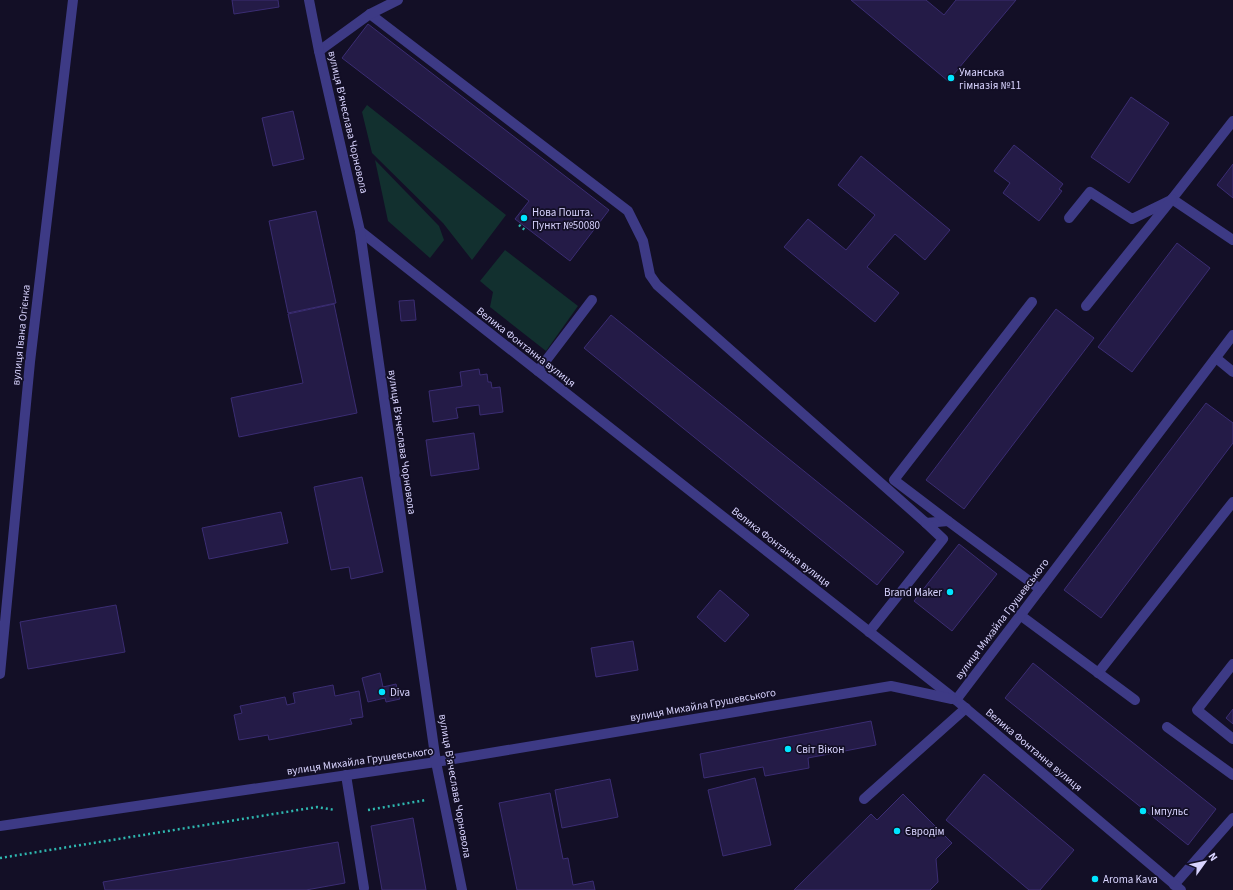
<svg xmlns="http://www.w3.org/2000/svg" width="1233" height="890" font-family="'Source Sans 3',sans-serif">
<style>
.green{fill:#12302f}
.building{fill:#241b47;stroke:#3b2d73}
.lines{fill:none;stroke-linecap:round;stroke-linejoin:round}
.path{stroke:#2fb8b0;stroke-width:2.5;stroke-dasharray:2 3;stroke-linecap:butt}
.service{stroke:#3d3a85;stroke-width:10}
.minor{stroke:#3d3a85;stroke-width:10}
.tertiary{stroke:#3d3a85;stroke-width:10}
.poi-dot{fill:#00e5ff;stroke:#130f26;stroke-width:1.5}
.labels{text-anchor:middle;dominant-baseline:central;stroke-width:3.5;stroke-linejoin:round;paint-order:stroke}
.poi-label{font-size:11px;fill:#d9d4ff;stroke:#130f26;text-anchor:start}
.street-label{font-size:11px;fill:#d9d4ff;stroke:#130f26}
</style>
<rect width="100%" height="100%" fill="#130f26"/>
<g class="green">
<polygon points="367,105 506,215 472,260 443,223 372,153 362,112"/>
<polygon points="375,160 439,226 444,240 430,258 388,221"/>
<polygon points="505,250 578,306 546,351 490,307 493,292 480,281"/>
</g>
<g class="building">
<polygon points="232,0 278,0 279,7 234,14"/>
<polygon points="851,0 926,0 944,15 956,0 1016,0 948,81"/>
<polygon points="368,24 609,210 570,261 515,219 529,201 342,58"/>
<polygon points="1131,97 1169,123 1129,183 1091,157"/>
<polygon points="293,111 304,159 273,166 262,118"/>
<polygon points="1014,145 1063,184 1059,189 1062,191 1039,221 1003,193 1010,183 994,171"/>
<polygon points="861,156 950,230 925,260 895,234 867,267 899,293 875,322 784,247 808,219 846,250 875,215 838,185"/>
<polygon points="1233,164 1233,198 1217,185"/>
<polygon points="316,211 336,303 288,313 269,221"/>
<polygon points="1177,243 1210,268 1132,372 1098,347"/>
<polygon points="414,300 416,320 401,321 399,301"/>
<polygon points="334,304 357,413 239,437 231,398 303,383 288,314"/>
<polygon points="1056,309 1094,338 964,509 926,480"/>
<polygon points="611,315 904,552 877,585 584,348"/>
<polygon points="479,369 480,375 487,374 488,382 491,382 492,388 500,387 503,412 480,415 479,405 456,408 458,418 433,422 429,391 462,386 460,372"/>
<polygon points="1206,403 1233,423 1233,443 1101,618 1064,590"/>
<polygon points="474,433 479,469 431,476 426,440"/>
<polygon points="362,477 383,572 351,579 349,567 331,570 314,487"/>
<polygon points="281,512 288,543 209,559 202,528"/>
<polygon points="959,544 997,574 952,631 914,601"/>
<polygon points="720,590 749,615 725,642 697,617"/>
<polygon points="116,605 125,652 28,669 20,622"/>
<polygon points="633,641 638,670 596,677 591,648"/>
<polygon points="1033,663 1216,809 1188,845 1005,698"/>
<polygon points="380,673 383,687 396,684 400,699 386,702 385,698 368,702 362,678"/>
<polygon points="333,685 335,696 359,691 363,717 350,719 352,724 269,740 268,735 239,740 234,715 242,713 240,706 285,697 287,705 295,703 293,693"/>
<polygon points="1233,709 1233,724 1226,718"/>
<polygon points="871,721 876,745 808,758 809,768 765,776 763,767 704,778 700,754"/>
<polygon points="984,774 1074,850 1040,890 1029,890 946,820"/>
<polygon points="755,778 771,845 723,856 708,790"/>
<polygon points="610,779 618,817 562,828 555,790"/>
<polygon points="550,793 563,859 568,858 573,885 593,881 595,890 517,890 499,803"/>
<polygon points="903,794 952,843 936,859 938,882 930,890 794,890 871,814 877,820"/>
<polygon points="413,818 426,890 382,890 371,826"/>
<polygon points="338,842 345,883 306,890 105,890 103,882"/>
</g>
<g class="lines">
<g class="path">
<polyline points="519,225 526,231"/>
<polyline points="368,810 426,800"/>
<polyline points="0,858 317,807 335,810"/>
</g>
<g class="service">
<polyline points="370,14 628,211 643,241 650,275 657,285 926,523 948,521 1040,589"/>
<polyline points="1233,121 1172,199 1233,240"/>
<polyline points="1069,218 1090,192 1132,219 1169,201"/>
<polyline points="1086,306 1172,199"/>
<polyline points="1216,358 1233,372"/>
<polyline points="538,371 592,300"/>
<polyline points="948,521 894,480 1032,302"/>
<polyline points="1020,615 1135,700"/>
<polyline points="869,632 943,539 926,523"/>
<polyline points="1233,664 1197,710 1233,739"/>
<polyline points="1098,673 1233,502"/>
<polyline points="1167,727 1233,775"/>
<polyline points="346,775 364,888"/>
<polyline points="864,799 966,708"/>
<polyline points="1174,885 1233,818"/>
</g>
<g class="minor">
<polyline points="319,51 370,14 398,0"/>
<polyline points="360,231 956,700 1181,890"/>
<polyline points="0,674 30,362 73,0"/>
<polyline points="956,700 1233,335"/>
<polyline points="0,826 436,762 891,686 952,699"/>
</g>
<polyline class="tertiary" points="309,0 319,51 360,231 436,762 462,890"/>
</g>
<g class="poi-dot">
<circle cx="951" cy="78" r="4"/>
<circle cx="524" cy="218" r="4"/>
<circle cx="950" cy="592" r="4"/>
<circle cx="382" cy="692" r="4"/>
<circle cx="788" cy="749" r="4"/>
<circle cx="1143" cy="811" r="4"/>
<circle cx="897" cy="831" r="4"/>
<circle cx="1095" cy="879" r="4"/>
</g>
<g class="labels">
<g class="poi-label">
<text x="959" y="72">Уманська<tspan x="959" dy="13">гімназія №11</tspan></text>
<text x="532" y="212">Нова Пошта.<tspan x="532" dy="13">Пункт №50080</tspan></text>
<text x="942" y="592" text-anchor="end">Brand Maker</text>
<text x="390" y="692">Diva</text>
<text x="796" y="749">Світ Вікон</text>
<text x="1151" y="811">Імпульс</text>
<text x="905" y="831">Євродім</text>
<text x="1103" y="879">Aroma Kava</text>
</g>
<g class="street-label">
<text transform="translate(348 122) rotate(77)">вулиця В’ячеслава Чорновола</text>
<text transform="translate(21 335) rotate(-84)">вулиця Івана Огієнка</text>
<text transform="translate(526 347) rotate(38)">Велика Фонтанна вулиця</text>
<text transform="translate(402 442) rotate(82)">вулиця В’ячеслава Чорновола</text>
<text transform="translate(781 547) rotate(38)">Велика Фонтанна вулиця</text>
<text transform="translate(1002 619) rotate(-53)">вулиця Михайла Грушевського</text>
<text transform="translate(703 705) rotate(-10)">вулиця Михайла Грушевського</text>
<text transform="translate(1034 750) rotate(40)">Велика Фонтанна вулиця</text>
<text transform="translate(360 761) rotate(-8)">вулиця Михайла Грушевського</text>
<text transform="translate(455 786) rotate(80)">вулиця В’ячеслава Чорновола</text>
</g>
</g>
<g transform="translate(1205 862) rotate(57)" stroke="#130f26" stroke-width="3" paint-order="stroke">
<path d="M0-3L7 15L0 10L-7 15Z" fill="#d9d4ff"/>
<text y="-6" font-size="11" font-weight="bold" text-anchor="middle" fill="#d9d4ff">N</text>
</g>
</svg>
